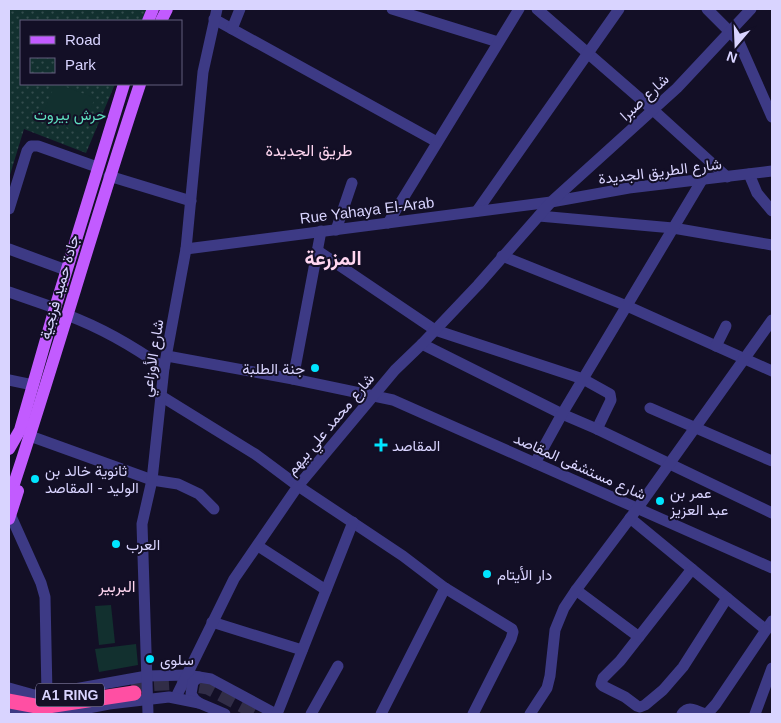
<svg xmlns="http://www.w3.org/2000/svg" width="781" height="723" font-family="Arial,Vazirmatn,sans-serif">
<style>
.park{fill:url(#park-dots)}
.pitch{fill:#12302f}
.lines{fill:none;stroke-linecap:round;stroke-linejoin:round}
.highway-tunnel{stroke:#312d47;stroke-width:15;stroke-dasharray:15 8;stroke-linecap:butt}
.minor{stroke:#3d3a85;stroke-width:11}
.major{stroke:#c25bff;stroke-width:12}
.highway{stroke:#ff4fa3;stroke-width:15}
.poi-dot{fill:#00e5ff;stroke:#130f26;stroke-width:2}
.labels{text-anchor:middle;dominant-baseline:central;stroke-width:4;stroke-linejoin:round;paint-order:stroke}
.shield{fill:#130f26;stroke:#9e99be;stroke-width:1}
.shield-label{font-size:14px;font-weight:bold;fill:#d9d4ff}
.street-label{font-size:15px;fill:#d9d4ff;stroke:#130f26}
.park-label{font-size:15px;fill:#5fe0c0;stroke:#130f26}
.poi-label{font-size:15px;fill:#d9d4ff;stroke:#130f26;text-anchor:start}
.neighbourhood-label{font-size:16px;fill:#ffd6f0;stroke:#130f26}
.district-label{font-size:20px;font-weight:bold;fill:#ffd6f0;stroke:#130f26}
</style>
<defs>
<pattern id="park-dots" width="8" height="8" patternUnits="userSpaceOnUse" patternTransform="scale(1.25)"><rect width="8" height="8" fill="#12302f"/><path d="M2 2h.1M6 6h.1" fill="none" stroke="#344d4e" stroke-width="1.8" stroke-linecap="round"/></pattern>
</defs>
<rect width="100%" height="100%" fill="#130f26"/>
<polygon class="park" points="9,9 148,9 142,21 21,21 21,84 115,84 86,153 24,129 9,178"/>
<g class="pitch">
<polygon points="55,84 58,84 95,98 81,133 42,117"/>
<polygon points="111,605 115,643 99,645 95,606"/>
<polygon points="136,644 138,665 99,672 95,649"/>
</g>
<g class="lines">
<polyline class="highway-tunnel" points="131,685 180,682 208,687 259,714"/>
<g class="minor">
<polyline points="392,9 498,42"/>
<polyline points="537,9 652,109 727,177"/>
<polyline points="707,9 738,40 772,117"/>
<polyline points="214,19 437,142"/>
<polyline points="232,29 240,9"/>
<polyline points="749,174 757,193 772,211"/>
<polyline points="109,176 191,201"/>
<polyline points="9,209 27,151 31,146 38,146 97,167"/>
<polyline points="477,211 619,9"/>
<polyline points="539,216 673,228 772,245"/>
<polyline points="388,223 519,9"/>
<polyline points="336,230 352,183"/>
<polyline points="9,249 66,270"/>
<polyline points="186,249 551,202 629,188 772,171"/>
<polyline points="318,251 435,330 583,379 610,394 611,400 597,429"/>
<polyline points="502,256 627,306 772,371"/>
<polyline points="9,292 55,308"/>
<path d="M67,315C102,328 133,346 164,368"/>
<polyline points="422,344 562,414 597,429 772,513"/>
<polyline points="716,346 726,326"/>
<polyline points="167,356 293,379 393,400 772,568"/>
<polyline points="293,379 321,231"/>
<polyline points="9,380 33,385"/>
<polyline points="161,396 255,454 298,486 403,556 445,588 512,629 513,632 511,639 473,714"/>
<polyline points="650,408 772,461"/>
<polyline points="30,436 152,480 178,484 199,494 214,509"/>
<polyline points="535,463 562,414 702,180"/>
<polyline points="10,514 41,583 45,597 47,694"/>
<polyline points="630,518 766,630 772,621"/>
<polyline points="258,546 326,590"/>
<polyline points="692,569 620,661 603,678 601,684 603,686 625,697 637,706 640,707 645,705 663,690 683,667 727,598"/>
<polyline points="576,590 639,637"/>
<polyline points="212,622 302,650"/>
<polyline points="9,688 34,695 47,694 147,676 187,675 211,679 276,714"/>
<polyline points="176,697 234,579 298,486 395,370 422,344 478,285 551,202 677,88 751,9"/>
<polyline points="199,703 195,700 191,694 193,682 199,677"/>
<polyline points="9,709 32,714"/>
<polyline points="57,714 109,704 169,697 199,703 225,714"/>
<polyline points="148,714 142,524 152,480 164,368 186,249 203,72 217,9"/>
<polyline points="277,714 353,522"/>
<polyline points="311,714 338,666"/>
<polyline points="381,714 445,588"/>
<polyline points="530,714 547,688 550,676 555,630 564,608 576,590 637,509 772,320"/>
<path d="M682,714C690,704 696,712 706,714"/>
<polyline points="707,714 716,704 766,630"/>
<polyline points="755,714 772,668"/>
</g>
<g class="major">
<polyline points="148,21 153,9"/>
<polyline points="161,21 167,9"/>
<polyline points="9,449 20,430 55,308 124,84"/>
<path d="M9,499C55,362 94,222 140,84"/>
<polyline points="9,519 18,491"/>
</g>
<polyline class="highway" points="9,701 41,707 134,693"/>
</g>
<g class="poi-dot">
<circle cx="315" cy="368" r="5"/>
<path d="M378.5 437.5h5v5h5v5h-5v5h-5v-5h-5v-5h5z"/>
<circle cx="35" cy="479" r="5"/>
<circle cx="660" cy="501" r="5"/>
<circle cx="116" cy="544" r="5"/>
<circle cx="487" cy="574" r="5"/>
<circle cx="150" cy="659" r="5"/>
</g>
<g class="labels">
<rect class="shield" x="36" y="683.5" width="68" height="23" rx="4"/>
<g class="shield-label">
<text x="70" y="695">A1 RING</text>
</g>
<g class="street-label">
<text transform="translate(644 97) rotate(-43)">شارع صبرا</text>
<text transform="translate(660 171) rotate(-7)">شارع الطريق الجديدة</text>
<text transform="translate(367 210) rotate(-7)">Rue Yahaya El-Arab</text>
<text transform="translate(59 287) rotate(-74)">جادة حميد فرنجية</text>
<text transform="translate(152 358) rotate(-81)">شارع الأوزاعي</text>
<text transform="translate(330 424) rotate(-50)">شارع محمد علي بيهم</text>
<text transform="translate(580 466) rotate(24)">شارع مستشفى المقاصد</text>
</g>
<g class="park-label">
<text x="70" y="114">حرش بيروت</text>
</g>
<g class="poi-label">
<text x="305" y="368" text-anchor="end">جنة الطلبة</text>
<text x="392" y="445">المقاصد</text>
<text x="45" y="470">ثانوية خالد بن<tspan x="45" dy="17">الوليد - المقاصد</tspan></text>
<text x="670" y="492">عمر بن<tspan x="670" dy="17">عبد العزيز</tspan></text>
<text x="126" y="544">العرب</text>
<text x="497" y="574">دار الأيتام</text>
<text x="160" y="659">سلوى</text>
</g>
<g class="neighbourhood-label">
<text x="309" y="150">طريق الجديدة</text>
<text x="117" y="586">البربير</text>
</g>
<g class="district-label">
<text x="333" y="258">المزرعة</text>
</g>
</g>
<rect width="781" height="723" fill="none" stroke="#d9d4ff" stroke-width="20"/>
<rect x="20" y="20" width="162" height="65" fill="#130f26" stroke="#625e7d"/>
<rect x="30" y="36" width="25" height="8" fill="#c25bff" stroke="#625e7d"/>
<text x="65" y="45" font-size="15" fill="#d9d4ff">Road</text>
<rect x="30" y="58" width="25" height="15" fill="url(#park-dots)" stroke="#625e7d"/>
<text x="65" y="70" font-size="15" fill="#d9d4ff">Park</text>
<g transform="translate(736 45) rotate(199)" stroke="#130f26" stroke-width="4" paint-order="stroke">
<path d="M0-4L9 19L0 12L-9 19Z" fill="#d9d4ff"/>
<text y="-8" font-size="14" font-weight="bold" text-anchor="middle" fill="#d9d4ff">N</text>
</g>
</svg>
